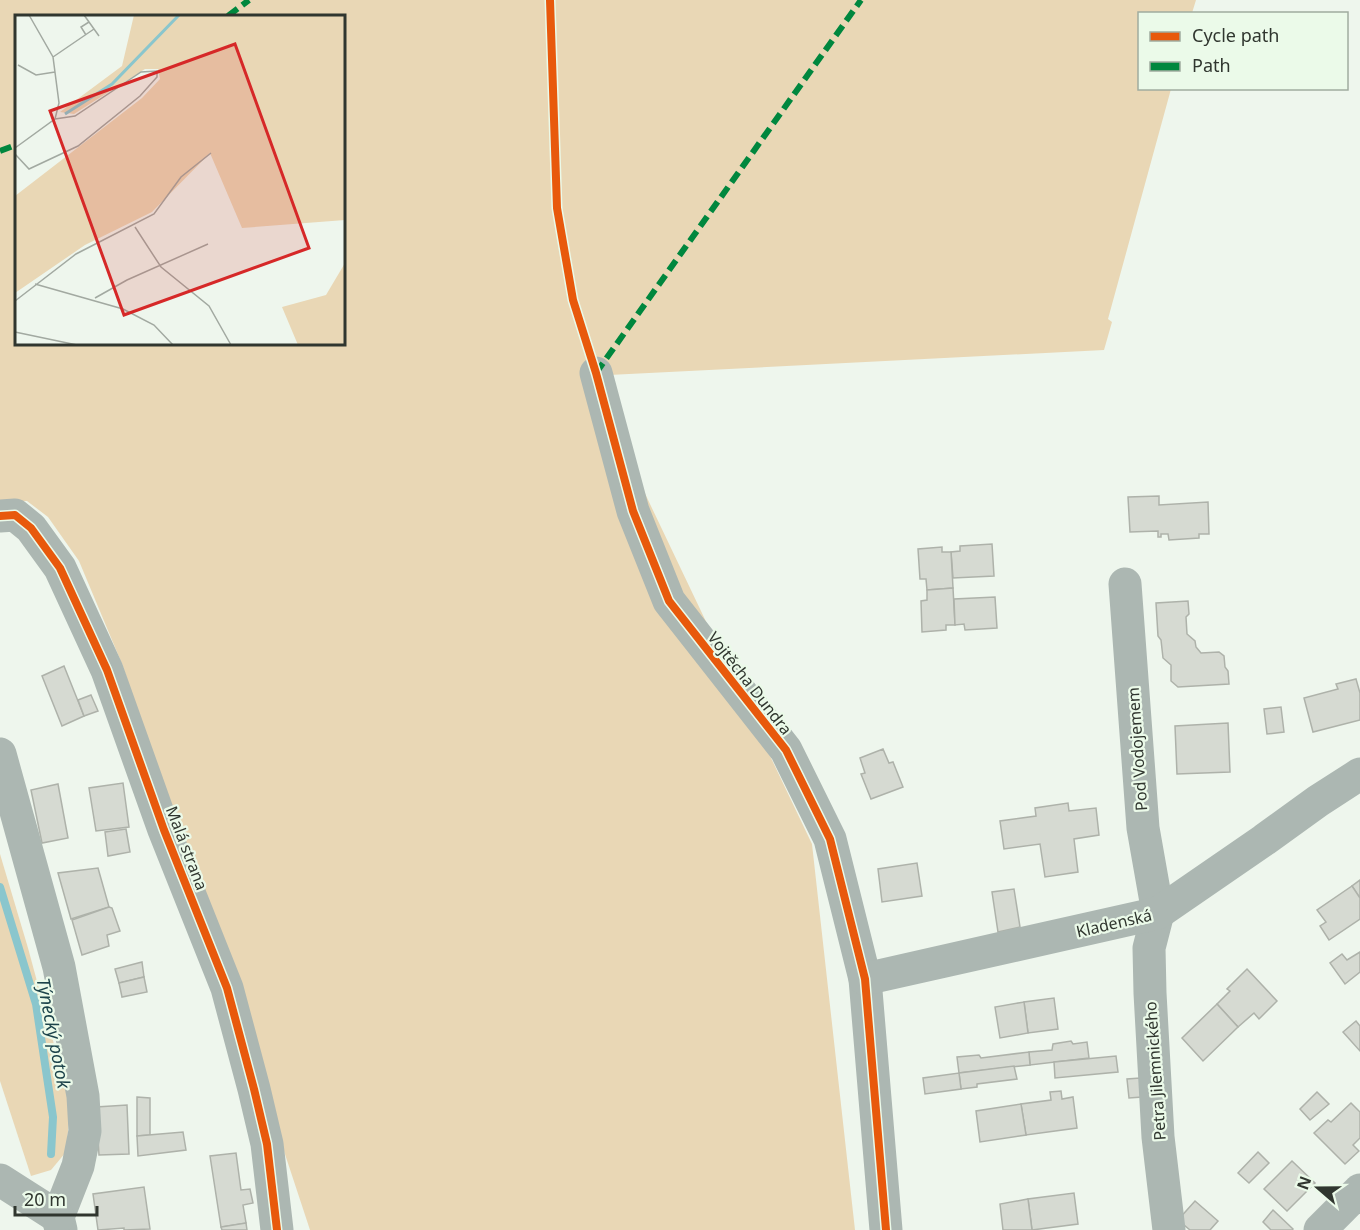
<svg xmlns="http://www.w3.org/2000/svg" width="1360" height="1230" font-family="'Noto Sans',sans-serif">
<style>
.forest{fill:#e9d7b5;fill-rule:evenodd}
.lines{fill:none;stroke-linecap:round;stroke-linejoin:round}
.stream{stroke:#8ac6cd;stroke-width:8}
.building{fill:#d6dad2;stroke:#aeb2aa;stroke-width:1.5}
.street{stroke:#acb7b2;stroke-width:33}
.quiet{stroke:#00873e;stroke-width:6;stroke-dasharray:12 6;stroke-linecap:butt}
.cycleway-casing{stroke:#ebfae9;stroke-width:11}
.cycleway{stroke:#e8590c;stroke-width:8}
.labels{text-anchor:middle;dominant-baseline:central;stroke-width:4.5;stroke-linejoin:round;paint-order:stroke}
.street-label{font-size:16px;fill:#30362f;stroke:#ebfae9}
.water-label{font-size:18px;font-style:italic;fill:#1c434a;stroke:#ebfae9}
.inset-river{fill:none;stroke:#8ac6cd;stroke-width:3}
.inset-road{fill:none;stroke:#a2a9a1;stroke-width:1.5}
.view{fill:#d62828;fill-opacity:0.15;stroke:#d62828;stroke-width:3}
.inset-edge{fill:none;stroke:#30362f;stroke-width:3}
</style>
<rect width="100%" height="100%" fill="#eef6ed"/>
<g class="forest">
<path d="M0,0H1196L1192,13L1140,14V88L1171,89L1108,319L1112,322L1104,350L589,376L812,844L855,1230H310L177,827L122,664L79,561L48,517L27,501L6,502L0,503ZM16,16H344V344H16Z"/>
<polygon points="0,854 28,948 68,1096 69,1121 66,1152 51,1170 31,1176 0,1081"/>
</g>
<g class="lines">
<polyline class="stream" points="0,887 36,1004 53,1117 51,1154"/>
</g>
<g class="building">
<polygon points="1159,496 1159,505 1208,502 1209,534 1199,534 1199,538 1169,540 1168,534 1161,534 1161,537 1158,537 1158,531 1130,532 1128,497"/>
<polygon points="992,544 994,576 953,578 951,552 960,551 960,546"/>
<polygon points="942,547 942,552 951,552 953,588 927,590 926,579 920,579 918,549"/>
<polygon points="953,588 955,625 946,625 946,630 922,632 921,601 927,600 927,590"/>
<polygon points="995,597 997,628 965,630 964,624 955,625 954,599"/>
<polygon points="1188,601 1189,614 1186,617 1187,634 1195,641 1196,647 1201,653 1219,652 1224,656 1225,667 1228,671 1229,684 1178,687 1171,681 1171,665 1163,658 1161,640 1158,636 1156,603"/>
<polygon points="64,666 84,716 62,726 42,676"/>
<polygon points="1356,679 1360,693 1360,720 1313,732 1304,698 1338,689 1336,684"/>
<polygon points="91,695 98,711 84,716 78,700"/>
<polygon points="1281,707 1284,732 1267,734 1264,709"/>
<polygon points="1228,723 1230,772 1177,774 1175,726"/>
<polygon points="883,749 889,763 893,762 903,787 871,799 861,774 865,773 860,758"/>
<polygon points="123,783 129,827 96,831 89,788"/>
<polygon points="58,784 68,838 42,843 31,790"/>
<polygon points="1068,803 1069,811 1096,808 1099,835 1074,839 1078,872 1045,877 1040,844 1004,849 1000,821 1036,816 1035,808"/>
<polygon points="126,829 130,852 108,856 105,832"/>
<polygon points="917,863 922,896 882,902 878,869"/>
<polygon points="98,868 109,907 71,919 58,873"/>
<polygon points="1360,880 1360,898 1352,886"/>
<polygon points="1352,886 1360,898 1360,919 1329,940 1320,926 1326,922 1317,910"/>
<polygon points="1014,889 1020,927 998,932 992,892"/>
<polygon points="109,907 112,908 120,931 107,935 109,946 82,955 72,920"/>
<polygon points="1360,952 1360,972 1345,984 1330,963 1342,954 1347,960"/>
<polygon points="142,962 144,977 119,983 115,969"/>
<polygon points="1247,969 1277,1001 1259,1019 1254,1013 1238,1027 1217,1004 1230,991 1227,989"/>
<polygon points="144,977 147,992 122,997 119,983"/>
<polygon points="1054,998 1058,1029 1028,1033 1024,1002"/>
<polygon points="1024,1002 1028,1033 1000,1038 995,1007"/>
<polygon points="1217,1004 1238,1027 1203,1061 1182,1038"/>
<polygon points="1356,1021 1360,1026 1360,1051 1343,1032"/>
<polygon points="1071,1041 1073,1044 1087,1042 1089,1058 1030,1065 1029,1052 1052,1050 1053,1044"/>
<polygon points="1029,1052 1030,1065 959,1073 957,1057 979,1055 981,1058"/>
<polygon points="1116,1056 1118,1072 1055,1078 1054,1062"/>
<polygon points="1014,1066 1017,1079 977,1084 977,1087 961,1089 959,1073"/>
<polygon points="959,1073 961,1089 925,1094 923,1078"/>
<polygon points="1140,1078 1142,1097 1129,1098 1127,1079"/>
<polygon points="1061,1091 1062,1099 1073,1097 1077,1128 1026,1135 1021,1104 1051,1100 1050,1092"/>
<polygon points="1317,1092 1329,1104 1310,1120 1300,1109"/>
<polygon points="137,1097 150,1098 150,1135 137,1136"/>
<polygon points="1351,1103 1360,1112 1360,1138 1353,1145 1359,1151 1345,1164 1314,1133 1328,1120 1331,1122"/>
<polygon points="1021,1104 1026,1135 980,1142 976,1111"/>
<polygon points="127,1105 129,1154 99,1155 96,1107"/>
<polygon points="183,1132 186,1150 138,1156 137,1136"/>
<polygon points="1258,1152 1269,1163 1249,1183 1238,1173"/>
<polygon points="236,1153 241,1190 250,1189 253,1203 243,1205 246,1223 221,1227 210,1156"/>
<polygon points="1292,1161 1315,1183 1287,1211 1264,1189"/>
<polygon points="144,1187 150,1229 124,1230 124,1228 98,1230 93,1194"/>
<polygon points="1074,1193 1078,1224 1032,1230 1028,1199"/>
<polygon points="1028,1199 1032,1230 1003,1230 1000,1204"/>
<polygon points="1195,1201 1218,1221 1210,1230 1190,1230 1178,1220"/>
<polygon points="1273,1210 1293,1229 1292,1230 1271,1230 1263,1222"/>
<polygon points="246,1223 247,1230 222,1230 221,1227"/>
</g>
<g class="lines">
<g class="street">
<polyline points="596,373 633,511 669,601 786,750 830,839 865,979 886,1230"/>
<polyline points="0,516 15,515 31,528 60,568 107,670 164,830 227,988 254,1089 267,1144 277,1230"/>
<polyline points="1125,584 1143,828 1158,913 1149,948 1150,993 1158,1137 1169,1230"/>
<polyline points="0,754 59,967 83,1096 85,1131 78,1166 58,1217 61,1230"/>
<polyline points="865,979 1158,913 1264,840 1318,801 1360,774"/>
<polyline points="0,1180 58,1217"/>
<polyline points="1320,1230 1360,1190"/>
</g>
<g class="quiet">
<polyline points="228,16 249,0"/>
<polyline points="0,151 16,145"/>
<polyline points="596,373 861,0"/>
</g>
<defs>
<g id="cycleway">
<polyline points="550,0 557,208 573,300 596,373 633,511 669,601 786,750 830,839 865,979 886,1230"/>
<polyline points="0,516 15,515 31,528 60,568 107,670 164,830 227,988 254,1089 267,1144 277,1230"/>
</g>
</defs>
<use href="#cycleway" class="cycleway-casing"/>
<use href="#cycleway" class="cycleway"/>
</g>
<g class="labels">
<g class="street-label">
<text transform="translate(750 683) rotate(52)">Vojtěcha Dundra</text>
<text transform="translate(1137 749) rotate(-94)">Pod Vodojemem</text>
<text transform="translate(187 848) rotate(69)">Malá strana</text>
<text transform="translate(1114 923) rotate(-13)">Kladenská</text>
<text transform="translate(1155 1071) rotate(-94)">Petra Jilemnického</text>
</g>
<g class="water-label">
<text transform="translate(54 1033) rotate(79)">Týnecký potok</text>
</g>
</g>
<g transform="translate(15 15)">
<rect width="330" height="330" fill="#eef6ed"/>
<path d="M119,0H330V205L227,213L195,138L137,197L70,230L0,278V181L127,83L145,64L143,54H130L59,99L45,97L107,51ZM330,248V330H283L267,292L311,280Z" fill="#e9d7b5"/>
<path class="inset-river" d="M50,99L97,69L164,0"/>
<path class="inset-road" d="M14,0L38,42L44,88L40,104M69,0L84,21M71,20L66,12L74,7M38,42L79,14M3,50L21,60L40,57M0,133L40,104L60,101L126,57L142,56V62L125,81L63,131L14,154L0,139M120,212L146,252L194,291L216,330M20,269L108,294L139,310L158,330M80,283L112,265L193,229M0,286L61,239L139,199L166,162L196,138M0,317L62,330"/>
<path class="view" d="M220,29L294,233L109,300L35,96Z"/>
<rect width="330" height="330" class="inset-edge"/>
</g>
<rect x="1138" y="12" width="210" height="78" fill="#ebfae9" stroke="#a0ac9f" stroke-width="1.5"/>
<rect x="1150" y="32" width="30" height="9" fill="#e8590c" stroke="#a0ac9f" stroke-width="1.5"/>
<text x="1192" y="42" font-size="18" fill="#30362f">Cycle path</text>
<rect x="1150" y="62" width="30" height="9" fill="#00873e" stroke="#a0ac9f" stroke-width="1.5"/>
<text x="1192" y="72" font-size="18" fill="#30362f">Path</text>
<g transform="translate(1318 1188) rotate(290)" stroke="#ebfae9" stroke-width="4.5" paint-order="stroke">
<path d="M0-4.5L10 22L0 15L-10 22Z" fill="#30362f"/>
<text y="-9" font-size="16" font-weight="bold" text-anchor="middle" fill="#30362f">N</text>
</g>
<path d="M15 1206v9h82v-9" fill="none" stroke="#30362f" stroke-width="3"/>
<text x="24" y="1206" font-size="18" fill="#30362f" stroke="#ebfae9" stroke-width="4.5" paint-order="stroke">20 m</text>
</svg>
